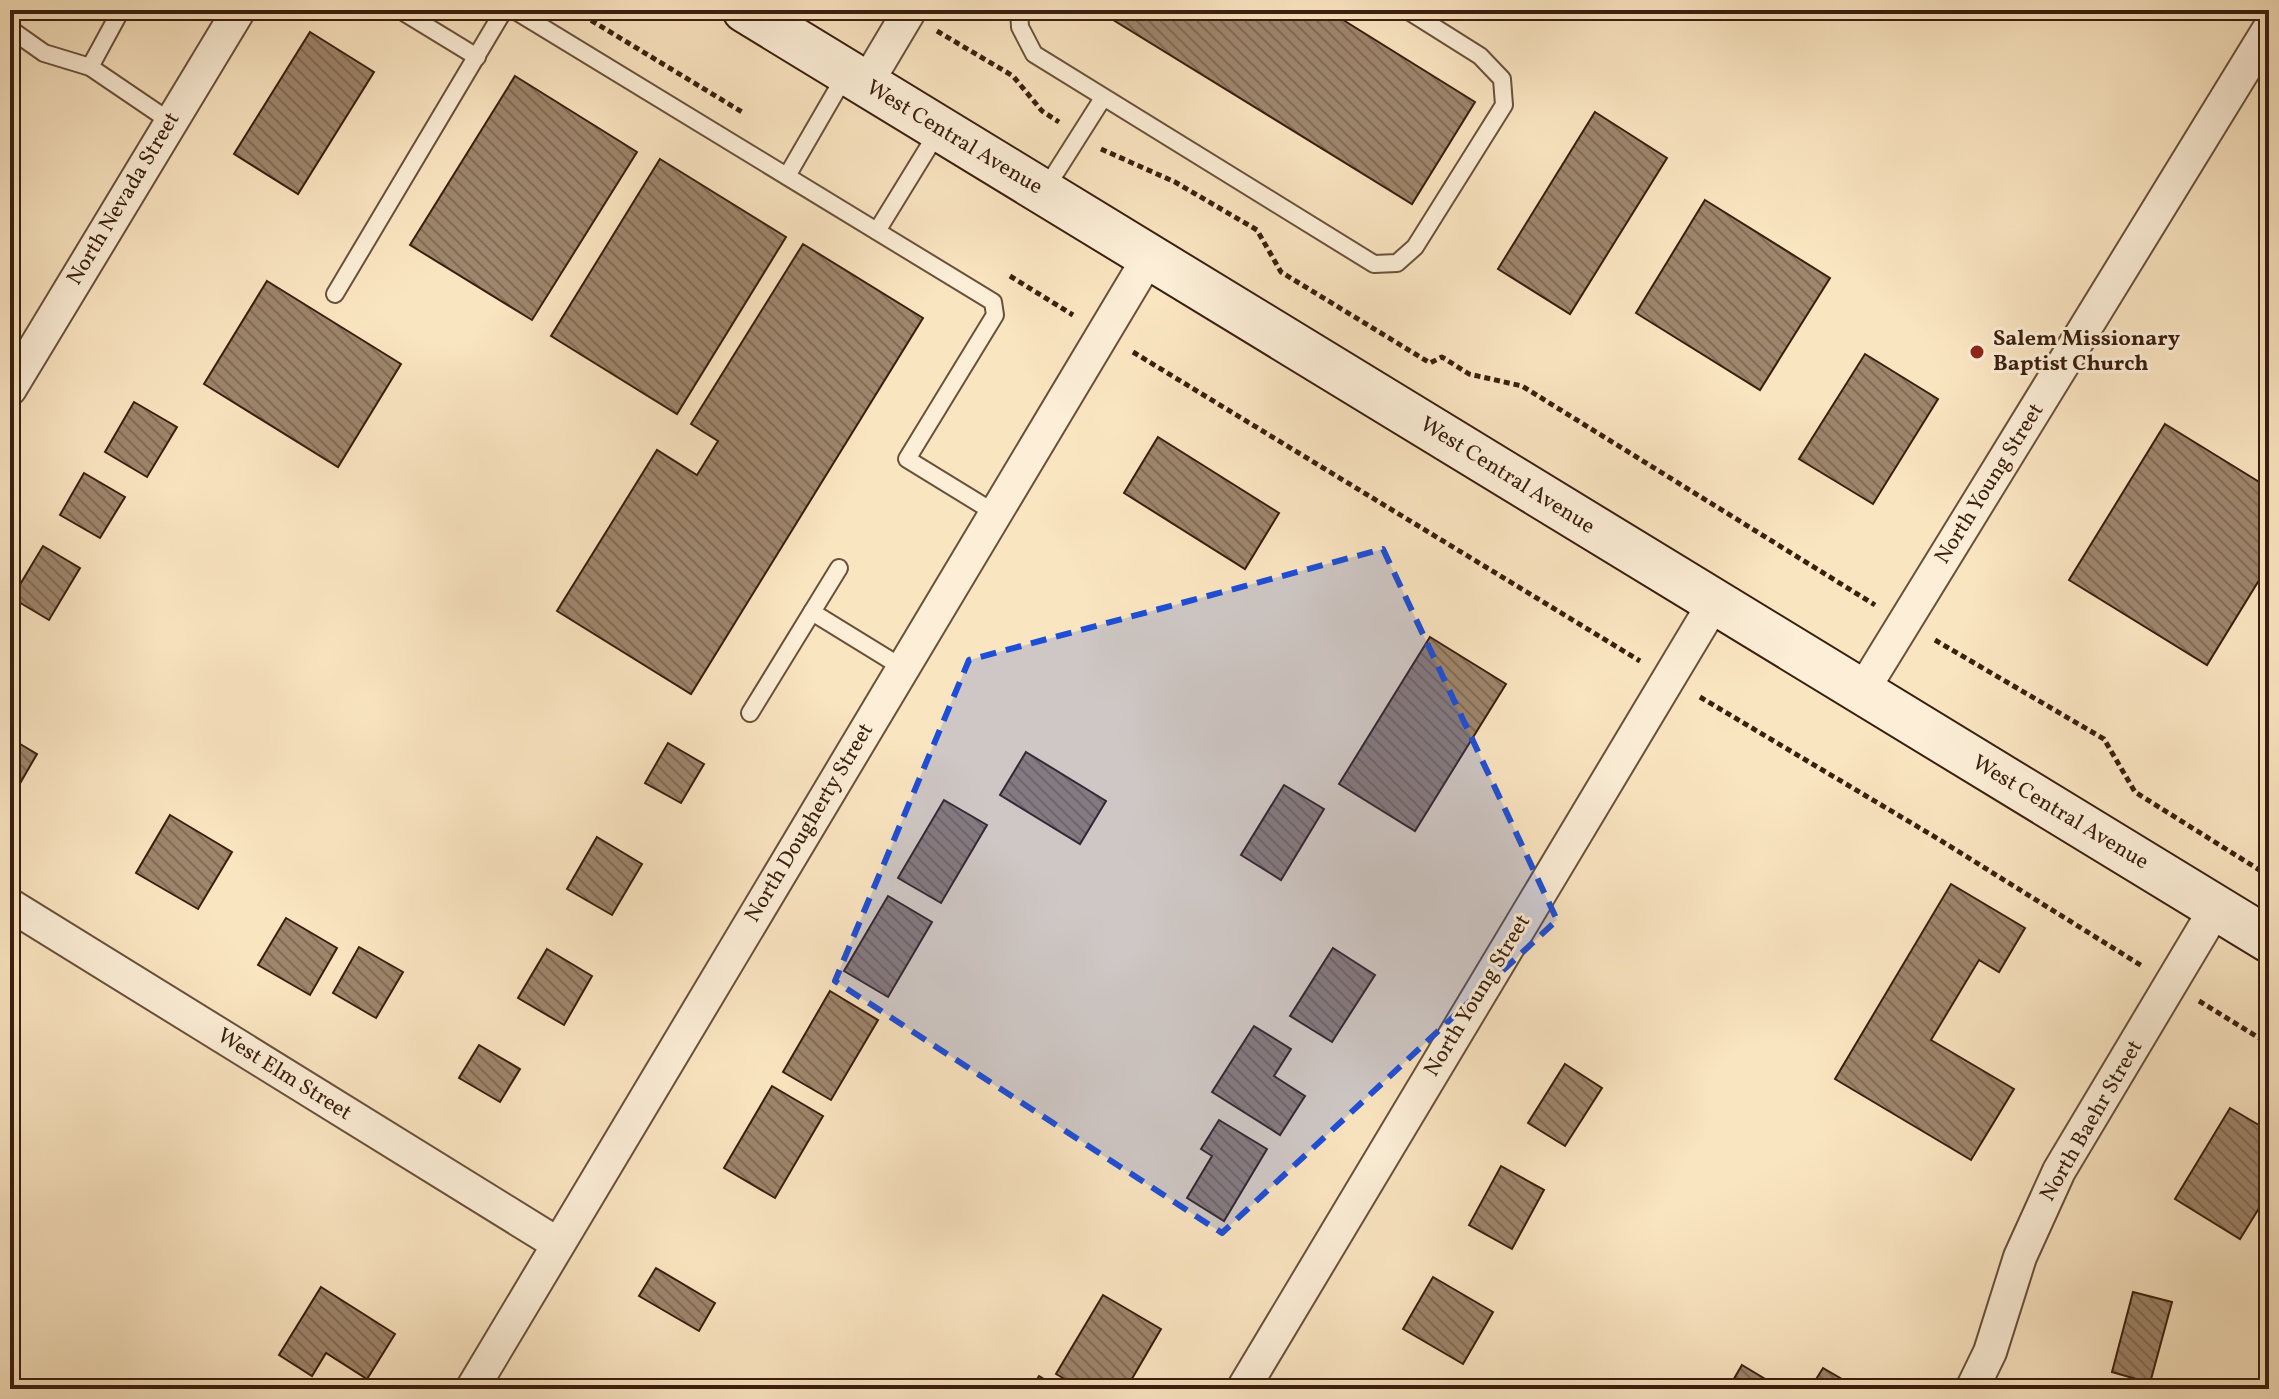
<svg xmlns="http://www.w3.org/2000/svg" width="2279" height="1399" font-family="Vollkorn,serif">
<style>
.building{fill:url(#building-back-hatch);stroke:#3a1e0e;stroke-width:2}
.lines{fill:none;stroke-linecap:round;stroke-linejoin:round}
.lane-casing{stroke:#6a503b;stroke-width:20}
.street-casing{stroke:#6a503b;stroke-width:36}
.secondary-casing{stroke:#3a1e0e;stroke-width:48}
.path{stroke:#3a1e0e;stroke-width:5;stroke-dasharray:6 4;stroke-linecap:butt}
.lane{stroke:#fceed7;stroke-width:16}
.street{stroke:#fceed7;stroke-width:32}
.secondary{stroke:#fceed7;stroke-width:44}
.marked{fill:#1d4ed8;fill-opacity:0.2;stroke:#1d4ed8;stroke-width:6;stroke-dasharray:16 10;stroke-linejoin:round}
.poi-dot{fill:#8f2418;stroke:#fceed7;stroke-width:3}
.labels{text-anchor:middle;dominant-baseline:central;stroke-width:6;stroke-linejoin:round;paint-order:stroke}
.street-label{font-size:22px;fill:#3a1e0e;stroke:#fceed7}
.poi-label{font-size:22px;font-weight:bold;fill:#3a1e0e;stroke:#fceed7;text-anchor:start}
</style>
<defs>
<pattern id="building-back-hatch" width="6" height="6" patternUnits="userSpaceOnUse" patternTransform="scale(2)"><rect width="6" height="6" fill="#9e856b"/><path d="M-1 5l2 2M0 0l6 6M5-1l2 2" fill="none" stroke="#826c56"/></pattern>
</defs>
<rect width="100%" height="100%" fill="#fae5c1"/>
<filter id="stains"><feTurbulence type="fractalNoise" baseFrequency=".0025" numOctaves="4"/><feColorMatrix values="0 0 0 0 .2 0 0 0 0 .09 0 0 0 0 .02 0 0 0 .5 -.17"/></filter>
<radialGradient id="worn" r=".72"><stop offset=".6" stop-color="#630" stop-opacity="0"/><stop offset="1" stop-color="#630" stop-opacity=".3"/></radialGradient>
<g class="building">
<polygon points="1097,10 1327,10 1475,102 1412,204"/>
<polygon points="310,32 374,72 298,194 234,154"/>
<polygon points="515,76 637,152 532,320 410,245"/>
<polygon points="1595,112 1667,158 1570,314 1498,269"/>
<polygon points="660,159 786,237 677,414 551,336"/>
<polygon points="1705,200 1830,278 1760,390 1636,313"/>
<polygon points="803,244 923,318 691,694 557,611 657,450 697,475 718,441 691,424"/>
<polygon points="267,281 401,364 338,467 204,384"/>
<polygon points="1865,354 1938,399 1873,504 1799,459"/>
<polygon points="134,402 177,427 147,477 105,452"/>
<polygon points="2165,424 2269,488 2269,564 2207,665 2069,580"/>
<polygon points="1158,437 1279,513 1245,569 1124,493"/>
<polygon points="84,473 125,497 100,538 60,515"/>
<polygon points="43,546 80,568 49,620 12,598"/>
<polygon points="1430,637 1506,684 1415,831 1339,784"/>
<polygon points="10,738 37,754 15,792 10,789"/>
<polygon points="668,743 704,764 681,803 645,783"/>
<polygon points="1026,752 1106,801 1080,844 1000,795"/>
<polygon points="1284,785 1324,809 1281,880 1241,855"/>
<polygon points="944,800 987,825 941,903 898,878"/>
<polygon points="170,815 232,852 198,909 136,873"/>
<polygon points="597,837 642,864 612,915 567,889"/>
<polygon points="1951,884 2025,928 1999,972 1979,960 1931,1040 2014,1089 1971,1160 1835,1079"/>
<polygon points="888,896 932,922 888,997 844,971"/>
<polygon points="286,918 337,948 310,995 258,965"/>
<polygon points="359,947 403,972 376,1018 333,993"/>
<polygon points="1333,948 1375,975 1332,1042 1290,1016"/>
<polygon points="547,949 592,976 564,1025 518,998"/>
<polygon points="830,991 878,1020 831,1100 783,1072"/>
<polygon points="1254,1026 1291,1049 1274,1076 1305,1096 1280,1135 1212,1092"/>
<polygon points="479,1045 520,1069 500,1102 459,1078"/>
<polygon points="1565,1064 1602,1088 1565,1146 1528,1123"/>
<polygon points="772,1086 823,1116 775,1198 724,1168"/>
<polygon points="2230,1108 2269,1131 2269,1192 2240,1239 2175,1199"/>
<polygon points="1219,1120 1267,1149 1224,1221 1187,1198 1212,1156 1201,1149"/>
<polygon points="1501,1166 1544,1190 1512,1249 1469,1225"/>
<polygon points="656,1268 715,1303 699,1331 639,1296"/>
<polygon points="1433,1277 1493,1312 1463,1364 1403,1329"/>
<polygon points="321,1287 395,1334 367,1379 326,1353 312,1376 279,1355"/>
<polygon points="2133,1292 2172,1302 2150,1383 2112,1372"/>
<polygon points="1103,1295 1161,1329 1126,1389 1082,1389 1056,1374"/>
<polygon points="1742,1365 1782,1389 1728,1389"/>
<polygon points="1823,1368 1859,1389 1810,1389"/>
<polygon points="1039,1376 1061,1389 1031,1389"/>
</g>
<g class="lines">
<defs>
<g id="lane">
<polyline points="400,10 477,57"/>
<polyline points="514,10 993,302 995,315 907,459 995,513"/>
<polyline points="1019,10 1020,27 1034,54 1374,264 1397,263 1415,247 1504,105 1502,79 1480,56 1407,10"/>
<polyline points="10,29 44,53 90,67 171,122"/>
<polyline points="90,67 121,10"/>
<polyline points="787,176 846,74"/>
<polyline points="1044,191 1103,98"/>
<polyline points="877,231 939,130"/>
<polyline points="335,294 504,10"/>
<polyline points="812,612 839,568"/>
<polyline points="750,713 812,612 903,668"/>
</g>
<g id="street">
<polyline points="866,84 910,10"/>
<polyline points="10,389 239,10"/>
<polyline points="1861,693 2269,29"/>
<polyline points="10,905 558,1244"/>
<polyline points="472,1389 1149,257"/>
<polyline points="1243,1389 1714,603"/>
<polyline points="1972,1389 1990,1352 2020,1257 2059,1171 2216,908"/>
</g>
<polyline id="secondary" points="745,10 2269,940"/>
</defs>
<use href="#lane" class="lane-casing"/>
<use href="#street" class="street-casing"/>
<use href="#secondary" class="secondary-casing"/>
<g class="path">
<polyline points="574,10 742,112"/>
<polyline points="937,31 1013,76 1042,111 1059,122"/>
<polyline points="1101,149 1175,182 1257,230 1281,272 1430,363 1442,357 1469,374 1522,386 1875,605"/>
<polyline points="1010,276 1073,315"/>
<polyline points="1133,352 1640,661"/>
<polyline points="1935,640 2104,739 2135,792 2269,876"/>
<polyline points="1700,697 1940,840 2142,966"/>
<polyline points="2199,1001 2269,1044"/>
</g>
<use href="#lane" class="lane"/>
<use href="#street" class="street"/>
<use href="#secondary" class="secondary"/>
</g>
<path class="marked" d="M1383,549L1557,920L1222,1233L835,981L969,660Z"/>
<circle class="poi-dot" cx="1977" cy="352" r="8"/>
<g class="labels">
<g class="street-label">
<text transform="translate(954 138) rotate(31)">West Central Avenue</text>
<text transform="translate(124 199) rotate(-59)">North Nevada Street</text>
<text transform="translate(1507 476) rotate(32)">West Central Avenue</text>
<text transform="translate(1990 484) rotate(-58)">North Young Street</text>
<text transform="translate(2060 813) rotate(31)">West Central Avenue</text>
<text transform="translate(810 823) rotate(-59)">North Dougherty Street</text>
<text transform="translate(1478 996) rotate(-59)">North Young Street</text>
<text transform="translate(284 1075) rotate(32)">West Elm Street</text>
<text transform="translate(2092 1121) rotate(-60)">North Baehr Street</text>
</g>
<g class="poi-label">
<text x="1993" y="339">Salem Missionary<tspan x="1993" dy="25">Baptist Church</tspan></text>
</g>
</g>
<rect width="2279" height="1399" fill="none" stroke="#fae5c1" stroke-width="40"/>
<rect x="12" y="12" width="2255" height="1375" fill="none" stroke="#3a1e0e" stroke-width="4"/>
<rect x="20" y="20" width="2239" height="1359" fill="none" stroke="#3a1e0e" stroke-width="2"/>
<rect width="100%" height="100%" filter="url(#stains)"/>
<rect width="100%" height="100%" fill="url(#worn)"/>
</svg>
